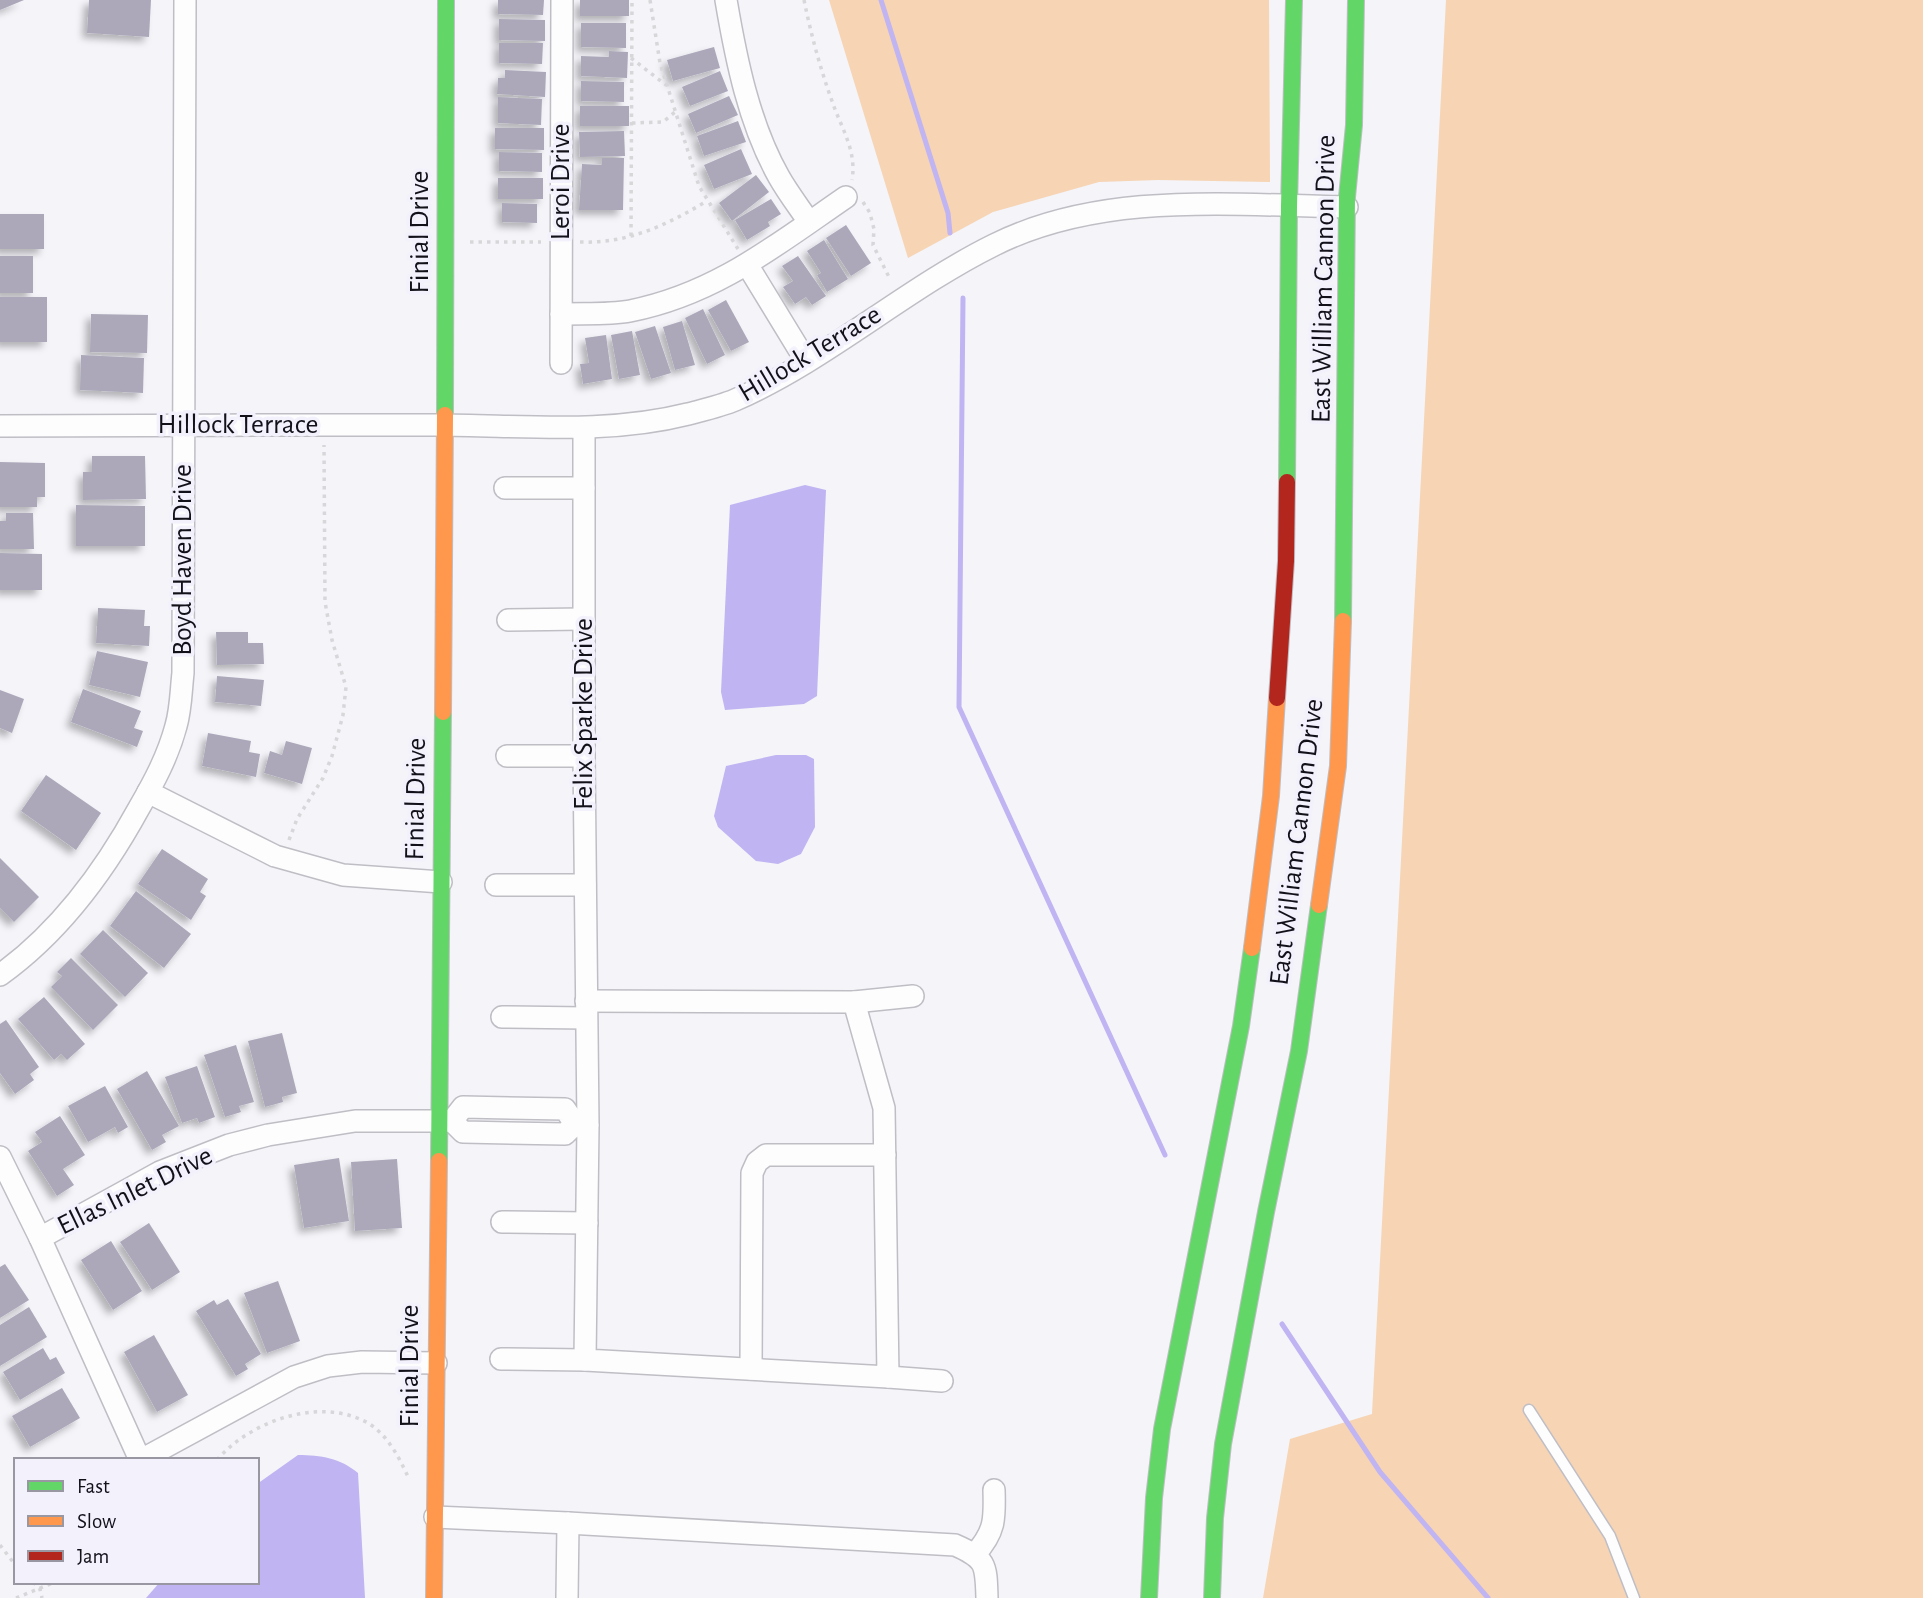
<svg xmlns="http://www.w3.org/2000/svg" width="1923" height="1598" font-family="'Alegreya Sans',sans-serif">
<style>
.green{fill:#f6d4b4}
.water{fill:#c0b4f2}
.lines{fill:none;stroke-linecap:round;stroke-linejoin:round}
.stream{stroke:#c0b4f2;stroke-width:5}
.building{fill:#aca8ba;filter:url(#shadow)}
.lane-casing{stroke:#bfbec5;stroke-width:13}
.street-casing{stroke:#bfbec5;stroke-width:24}
.fast-casing{stroke:#bfbec5;stroke-width:18}
.slow-casing{stroke:#bfbec5;stroke-width:18}
.jam-casing{stroke:#bfbec5;stroke-width:18}
.path{stroke:#d7d7da;stroke-width:3.5;stroke-dasharray:3.5 5;stroke-linecap:butt}
.lane{stroke:#fdfdfe;stroke-width:10}
.street{stroke:#fdfdfe;stroke-width:21}
.fast{stroke:#63d668;stroke-width:16}
.slow{stroke:#ff974d;stroke-width:16}
.jam{stroke:#b3261e;stroke-width:16}
.labels{text-anchor:middle;dominant-baseline:central;stroke-width:7;stroke-linejoin:round;paint-order:stroke}
.street-label{font-size:28px;fill:#121019;stroke:#f3f1fc}
</style>
<defs>
<filter id="shadow"><feDropShadow dx="-5" dy="5" stdDeviation="3.5" flood-color="#0004"/></filter>
</defs>
<rect width="100%" height="100%" fill="#f4f4f9"/>
<g class="green">
<polygon points="829,0 1269,0 1270,182 1158,180 1099,182 993,212 908,258"/>
<polygon points="1446,0 1923,0 1923,1598 1263,1598 1290,1439 1372,1414"/>
</g>
<g class="water">
<polygon points="805,485 826,490 817,696 804,704 725,710 721,692 730,505"/>
<polygon points="776,755 806,755 814,759 815,827 801,854 778,864 756,861 718,827 714,816 726,766"/>
<path d="M298,1455C321,1455 340,1458 358,1473L365,1598H146L160,1582H257V1484Z"/>
</g>
<g class="lines">
<g class="stream">
<polyline points="881,0 948,213 950,233"/>
<polyline points="963,298 959,707 1165,1155"/>
<polyline points="1282,1324 1380,1472 1488,1598"/>
</g>
</g>
<g class="building">
<polygon points="0,0 24,0 0,10"/>
<polygon points="89,0 151,0 149,37 87,33"/>
<polygon points="498,0 544,0 543,15 498,14"/>
<rect x="580" y="0" width="49" height="16"/>
<polygon points="499,19 545,20 545,41 499,40"/>
<polygon points="581,23 626,23 626,48 581,47"/>
<polygon points="499,43 543,43 542,64 499,63"/>
<polygon points="714,47 720,68 673,81 667,60"/>
<polygon points="609,51 628,52 627,78 581,76 581,56 609,57"/>
<polygon points="505,70 546,72 545,97 497,94 498,78 505,78"/>
<polygon points="720,71 728,91 690,106 682,87"/>
<polygon points="581,81 624,82 624,102 581,101"/>
<polygon points="729,96 738,115 696,133 688,114"/>
<polygon points="498,97 542,99 541,125 498,123"/>
<rect x="580" y="106" width="49" height="20"/>
<polygon points="738,121 746,142 704,156 697,136"/>
<polygon points="495,128 544,128 544,150 495,149"/>
<polygon points="624,131 625,156 580,157 579,132"/>
<polygon points="741,149 752,174 714,189 704,165"/>
<polygon points="499,152 542,153 542,172 499,171"/>
<polygon points="602,158 624,158 623,210 579,210 582,164 602,165"/>
<polygon points="756,175 769,192 732,221 719,203"/>
<rect x="498" y="178" width="45" height="21"/>
<polygon points="771,199 781,214 768,222 770,226 747,240 735,220"/>
<polygon points="502,203 537,204 537,223 502,222"/>
<rect x="0" y="214" width="44" height="35"/>
<polygon points="846,225 871,263 851,276 826,238"/>
<polygon points="824,240 848,279 827,292 817,275 821,273 807,251"/>
<rect x="0" y="256" width="33" height="37"/>
<polygon points="798,256 826,296 812,305 806,297 795,304 783,287 793,281 782,266"/>
<rect x="0" y="297" width="47" height="45"/>
<polygon points="726,300 749,342 731,351 708,310"/>
<polygon points="703,309 725,355 707,364 685,318"/>
<polygon points="91,314 148,315 147,353 90,352"/>
<polygon points="682,321 695,365 675,370 663,327"/>
<polygon points="655,326 671,373 651,379 635,332"/>
<polygon points="632,331 640,375 619,379 611,335"/>
<polygon points="606,335 612,379 583,384 580,364 589,363 585,338"/>
<polygon points="81,355 144,358 143,393 80,390"/>
<polygon points="92,456 145,456 146,499 83,500 83,472 92,472"/>
<polygon points="0,462 45,463 45,497 37,497 37,507 0,507"/>
<polygon points="76,505 145,506 145,546 76,546"/>
<polygon points="6,513 33,513 34,549 0,549 0,521 6,521"/>
<polygon points="0,553 42,554 42,590 0,590"/>
<polygon points="98,608 145,610 144,626 150,626 149,646 96,643"/>
<polygon points="216,632 248,632 248,643 263,643 264,664 217,665"/>
<polygon points="97,651 148,662 140,697 89,685"/>
<polygon points="217,676 264,680 261,706 215,702"/>
<polygon points="83,689 141,711 134,728 143,731 137,747 71,722"/>
<polygon points="0,690 24,699 12,733 0,728"/>
<polygon points="208,733 251,741 249,752 260,754 256,777 202,766"/>
<polygon points="286,741 312,748 302,784 264,773 270,751 282,755"/>
<polygon points="46,775 101,813 76,850 21,811"/>
<polygon points="162,849 208,879 200,892 206,896 191,920 138,884"/>
<polygon points="0,858 39,897 14,922 0,908"/>
<polygon points="136,891 191,934 164,968 110,926"/>
<polygon points="103,930 148,973 125,997 80,954"/>
<polygon points="71,958 118,1005 93,1030 51,987 62,976 57,972"/>
<polygon points="44,997 85,1044 67,1060 61,1054 54,1060 18,1019"/>
<polygon points="6,1020 39,1067 30,1074 34,1080 15,1094 0,1073 0,1024"/>
<polygon points="282,1033 297,1093 282,1097 283,1102 265,1107 248,1041"/>
<polygon points="236,1045 254,1102 239,1106 241,1112 225,1117 204,1055"/>
<polygon points="197,1066 215,1117 199,1123 197,1118 182,1123 165,1077"/>
<polygon points="147,1071 179,1126 162,1135 166,1142 152,1150 117,1089"/>
<polygon points="105,1086 128,1127 118,1133 115,1127 88,1142 68,1106"/>
<polygon points="60,1116 85,1155 63,1169 74,1185 57,1196 28,1151 42,1142 35,1132"/>
<polygon points="339,1158 349,1221 304,1228 294,1165"/>
<polygon points="397,1159 402,1228 355,1231 351,1162"/>
<polygon points="149,1223 180,1272 152,1290 120,1242"/>
<polygon points="111,1241 142,1291 113,1310 81,1260"/>
<polygon points="5,1264 29,1300 0,1318 0,1267"/>
<polygon points="278,1281 300,1341 267,1353 244,1293"/>
<polygon points="228,1299 261,1354 245,1364 248,1369 236,1376 196,1311 214,1300 217,1305"/>
<polygon points="29,1307 47,1337 0,1366 0,1325"/>
<polygon points="154,1335 188,1395 157,1412 124,1352"/>
<polygon points="43,1348 50,1360 56,1357 65,1373 20,1400 3,1372"/>
<polygon points="62,1388 80,1418 30,1447 12,1416"/>
</g>
<g class="lines">
<defs>
<polyline id="lane" points="1529,1410 1610,1536 1634,1598"/>
<g id="street">
<path d="M726,0C736,59 749,124 779,177C788,193 799,207 809,222"/>
<polyline points="748,266 806,361"/>
<path d="M561,314C583,313 608,315 630,311C716,294 776,245 846,197"/>
<polyline points="561,363 562,0"/>
<path d="M0,426C145,425 291,425 436,425C520,425 605,435 688,414C703,410 721,406 735,400C825,361 905,289 994,245C1102,191 1231,205 1347,207"/>
<polyline points="584,428 584,756 588,1125"/>
<polyline points="505,488 584,488"/>
<polyline points="508,620 584,619"/>
<polyline points="507,756 584,756"/>
<polyline points="148,792 275,856 343,875 441,882"/>
<polyline points="496,885 585,885"/>
<path d="M0,975C60,932 104,872 139,808C154,782 168,756 176,726C181,709 181,690 183,673L185,0"/>
<polyline points="854,1002 913,996"/>
<polyline points="502,1017 586,1018"/>
<polyline points="452,1121 463,1132 565,1134 575,1124 588,1125 585,1360 888,1377 884,1108 854,1002 586,1001"/>
<polyline points="0,1157 40,1238 140,1460"/>
<polyline points="502,1222 587,1223"/>
<polyline points="40,1238 160,1172 229,1145 268,1135 355,1121 452,1121 463,1107 565,1109 575,1124"/>
<polyline points="501,1359 585,1360"/>
<polyline points="751,1369 752,1173 757,1162 766,1155 885,1155"/>
<polyline points="888,1377 942,1381"/>
<polyline points="141,1460 294,1377 328,1366 362,1362 436,1363"/>
<polyline points="435,1517 568,1523"/>
<path d="M975,1554C995,1532 995,1519 994,1490"/>
<path d="M567,1598L568,1523L955,1545C987,1559 986,1565 987,1598"/>
</g>
<g id="fast">
<polyline points="445,415 446,0"/>
<polyline points="1287,482 1289,206 1294,0"/>
<polyline points="1343,621 1347,197 1354,125 1356,0"/>
<polyline points="439,1161 443,712"/>
<polyline points="1149,1598 1154,1498 1162,1429 1241,1026 1252,948"/>
<polyline points="1212,1598 1215,1518 1223,1444 1266,1212 1299,1051 1319,905"/>
</g>
<g id="slow">
<polyline points="443,712 445,415"/>
<polyline points="1319,905 1338,766 1343,621"/>
<polyline points="1252,948 1271,796 1277,698"/>
<polyline points="434,1598 439,1161"/>
</g>
<polyline id="jam" points="1277,698 1286,561 1287,482"/>
</defs>
<use href="#lane" class="lane-casing"/>
<use href="#street" class="street-casing"/>
<use href="#fast" class="fast-casing"/>
<use href="#slow" class="slow-casing"/>
<use href="#jam" class="jam-casing"/>
<g class="path">
<polyline points="650,0 660,63 699,186 738,249"/>
<path d="M804,0C811,34 820,68 832,101C841,128 857,150 852,180"/>
<polyline points="631,58 666,85"/>
<polyline points="632,123 663,122 675,112"/>
<polyline points="863,202 870,213 874,229 873,245 889,277"/>
<polyline points="631,236 632,0"/>
<polyline points="470,242 541,242"/>
<path d="M580,242C627,244 667,225 707,201"/>
<polyline points="289,840 297,819 323,778 332,756 343,715 346,687 332,640 325,602 324,445"/>
<path d="M217,1460C250,1421 320,1396 368,1423C388,1435 400,1459 409,1479"/>
<polyline points="0,1545 16,1566"/>
<polyline points="33,1582 40,1589 42,1598"/>
<polyline points="16,1598 55,1582"/>
</g>
<use href="#lane" class="lane"/>
<use href="#street" class="street"/>
<use href="#fast" class="fast"/>
<use href="#slow" class="slow"/>
<use href="#jam" class="jam"/>
</g>
<g class="labels">
<g class="street-label">
<text transform="translate(561 182) rotate(-90)">Leroi Drive</text>
<text transform="translate(420 232) rotate(-90)">Finial Drive</text>
<text transform="translate(1324 279) rotate(-89)">East William Cannon Drive</text>
<text transform="translate(810 354) rotate(-31)">Hillock Terrace</text>
<text x="238" y="425">Hillock Terrace</text>
<text transform="translate(183 560) rotate(-90)">Boyd Haven Drive</text>
<text transform="translate(584 714) rotate(-90)">Felix Sparke Drive</text>
<text transform="translate(416 799) rotate(-89)">Finial Drive</text>
<text transform="translate(1297 842) rotate(-83)">East William Cannon Drive</text>
<text transform="translate(135 1191) rotate(-26)">Ellas Inlet Drive</text>
<text transform="translate(410 1366) rotate(-90)">Finial Drive</text>
</g>
</g>
<rect x="14" y="1458" width="245" height="126" fill="#f3f1fc" stroke="#9997a1" stroke-width="2"/>
<rect x="28" y="1481" width="35" height="10" fill="#63d668" stroke="#9997a1" stroke-width="2"/>
<text x="77" y="1493" font-size="21" fill="#121019">Fast</text>
<rect x="28" y="1516" width="35" height="10" fill="#ff974d" stroke="#9997a1" stroke-width="2"/>
<text x="77" y="1528" font-size="21" fill="#121019">Slow</text>
<rect x="28" y="1551" width="35" height="10" fill="#b3261e" stroke="#9997a1" stroke-width="2"/>
<text x="77" y="1563" font-size="21" fill="#121019">Jam</text>
</svg>
